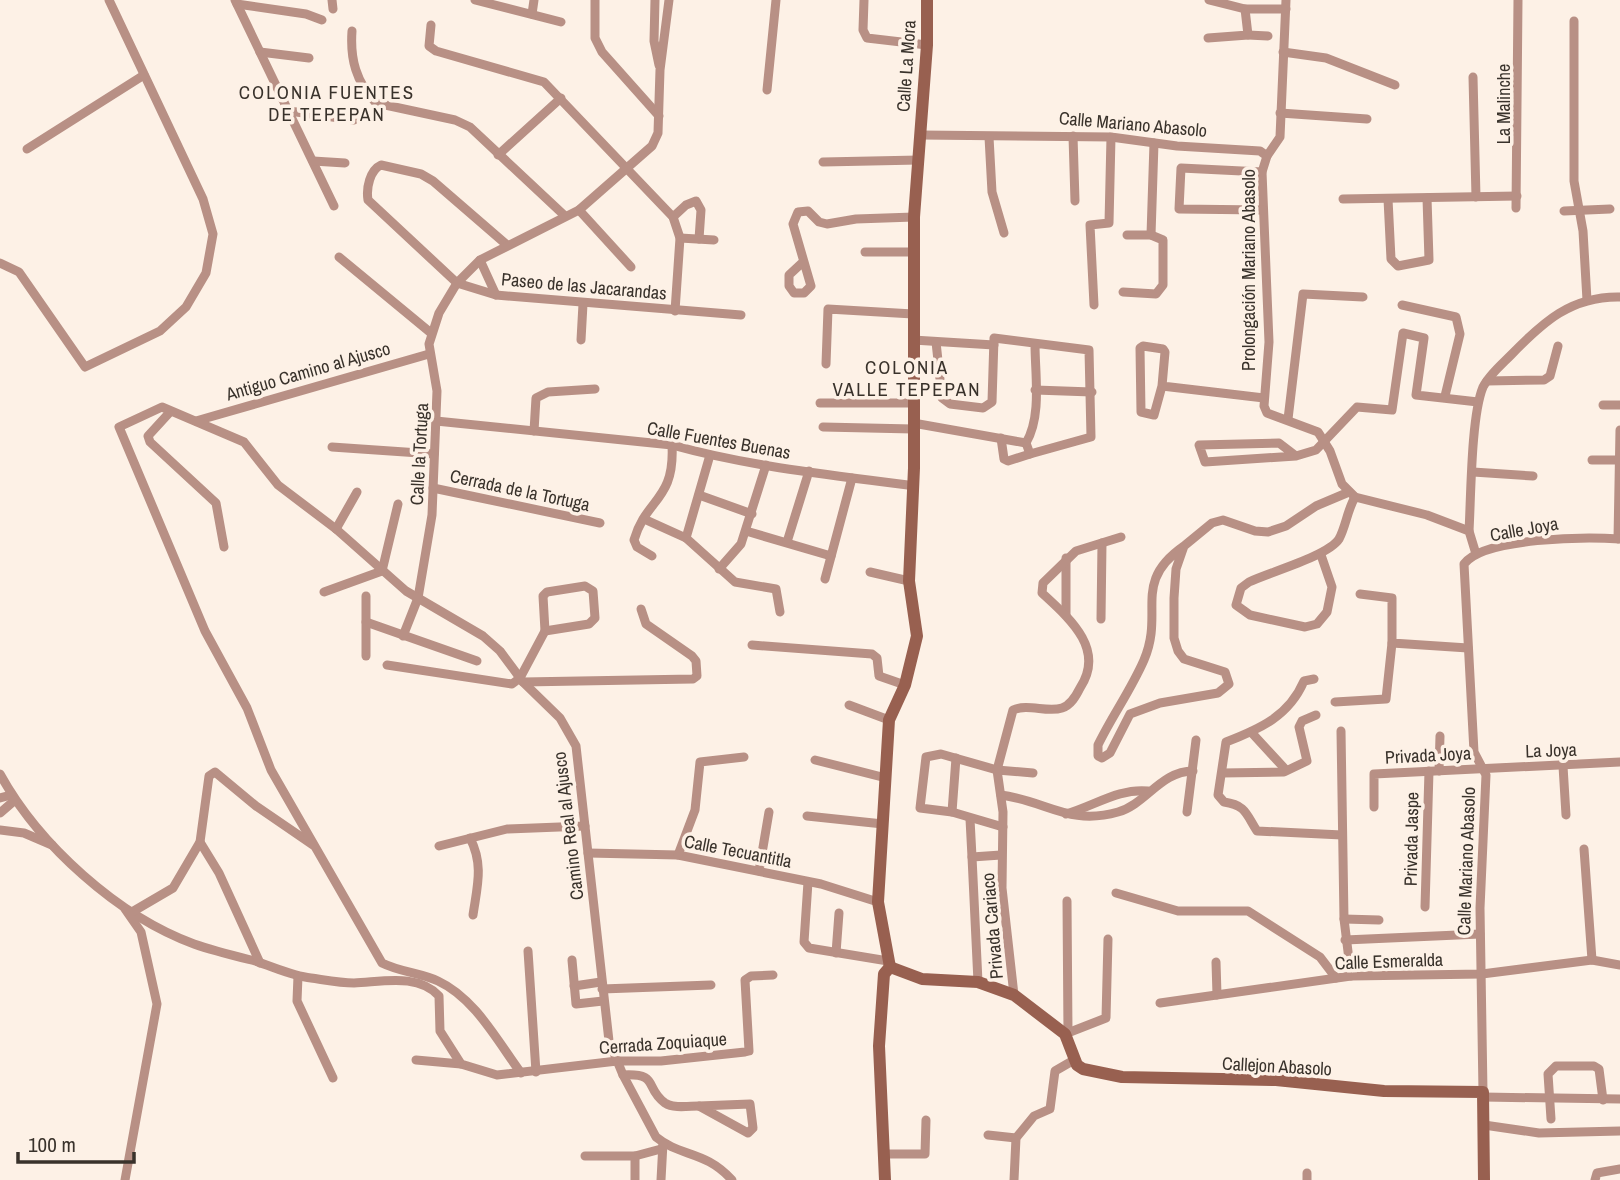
<svg xmlns="http://www.w3.org/2000/svg" width="1620" height="1180" font-family="'Archivo Narrow',sans-serif">
<style>
.lines{fill:none;stroke-linecap:round;stroke-linejoin:round}
.street{stroke:#b89085;stroke-width:9}
.secondary{stroke:#986050;stroke-width:12}
.labels{text-anchor:middle;dominant-baseline:central;stroke-width:7;stroke-linejoin:round;paint-order:stroke}
.street-label{font-size:18px;fill:#39322b;stroke:#fdf1e6}
.neighbourhood-label{font-size:19px;letter-spacing:2px;fill:#39322b;stroke:#fdf1e6}
</style>
<rect width="100%" height="100%" fill="#fdf1e6"/>
<g class="lines">
<g class="street">
<polyline points="235,0 334,206"/>
<polyline points="332,0 333,9"/>
<polyline points="475,0 561,22"/>
<polyline points="595,0 595,38 602,52 659,116"/>
<polyline points="655,0 654,41 659,65"/>
<polyline points="864,0 863,30 867,38 927,45"/>
<polyline points="1209,0 1245,9 1286,9"/>
<polyline points="237,4 306,14 322,20"/>
<polyline points="532,14 534,0"/>
<polyline points="1574,21 1574,181 1583,231 1587,300"/>
<polyline points="431,25 429,46 436,51 544,82 673,217 680,238 675,311"/>
<path d="M352,31C350,59 356,82 376,103L455,120L470,127L565,216"/>
<polyline points="1248,35 1268,36"/>
<polyline points="1208,38 1248,35 1245,9"/>
<polyline points="260,52 309,58"/>
<polyline points="1283,52 1326,58 1395,85"/>
<polyline points="1473,77 1476,197"/>
<polyline points="767,90 776,0"/>
<polyline points="289,111 354,120"/>
<polyline points="1280,113 1367,119"/>
<polyline points="920,135 1111,137 1177,146 1260,151 1267,156 1262,172 1269,342 1264,406 1267,413 1318,432 1330,451 1342,484 1355,497 1427,515 1469,531 1476,554"/>
<polyline points="1073,136 1075,201"/>
<polyline points="989,137 992,192 1004,233"/>
<polyline points="27,149 144,75"/>
<polyline points="498,155 561,98"/>
<polyline points="1267,156 1280,137 1286,0"/>
<polyline points="313,161 345,163"/>
<polyline points="823,162 919,160"/>
<polyline points="1262,172 1181,168 1179,209 1263,210"/>
<polyline points="1343,199 1517,196"/>
<polyline points="1388,199 1391,259 1398,266 1429,260 1427,198"/>
<polyline points="1516,208 1518,0"/>
<polyline points="579,210 631,267"/>
<polyline points="1564,211 1610,209"/>
<polyline points="673,217 686,205 696,201 701,210 699,239"/>
<polyline points="1151,235 1154,143"/>
<polyline points="680,238 714,240"/>
<path d="M507,245L433,181L421,174L381,165C370,170 366,188 368,200L457,283L496,295L741,315"/>
<polyline points="865,252 914,252"/>
<polyline points="339,257 431,333"/>
<polyline points="480,260 496,295"/>
<polyline points="803,262 789,275 789,286 794,293 804,293 811,286 793,224 798,212 808,211 819,222 827,224 856,219 914,217"/>
<polyline points="0,263 19,272 85,367 160,331 186,307 206,273 213,234 203,199 109,0"/>
<polyline points="1123,292 1156,294 1163,285 1163,240 1151,235 1127,235"/>
<polyline points="1094,305 1090,225 1109,223 1111,137"/>
<polyline points="1402,305 1456,317 1460,334 1445,396"/>
<polyline points="581,340 583,304"/>
<polyline points="913,340 994,345"/>
<path d="M936,342L942,398L950,404L983,408L992,402L994,338L1089,350L1091,437L1030,454L1026,443C1042,416 1035,375 1035,344"/>
<polyline points="826,364 828,309 913,314"/>
<polyline points="1487,381 1544,380 1550,376 1558,346"/>
<polyline points="1162,386 1154,415 1141,412 1140,348 1143,346 1163,349 1165,352 1162,386 1264,398"/>
<polyline points="1035,390 1092,392"/>
<polyline points="820,403 914,403"/>
<polyline points="1603,405 1620,405"/>
<polyline points="170,412 148,436 150,442 216,503 224,547"/>
<polyline points="1288,419 1303,294 1363,297"/>
<polyline points="196,421 429,354"/>
<path d="M436,421L672,445C751,467 833,475 914,486"/>
<polyline points="913,423 1026,443"/>
<polyline points="823,427 913,429"/>
<polyline points="534,431 536,398 548,392 595,389"/>
<polyline points="1001,438 1004,459 1008,461 1030,454"/>
<polyline points="332,447 434,454"/>
<polyline points="710,455 686,538 735,582 776,589 780,612"/>
<polyline points="1296,456 1279,443 1199,445 1205,462 1296,456 1316,450 1357,407 1392,410 1403,333 1424,338 1416,395 1478,402"/>
<polyline points="1592,460 1620,460"/>
<polyline points="1473,472 1533,476"/>
<polyline points="433,488 600,523"/>
<polyline points="699,495 752,514"/>
<polyline points="644,519 686,538"/>
<polyline points="336,529 357,492"/>
<polyline points="746,531 831,556"/>
<path d="M1469,531C1471,497 1471,416 1483,387C1489,375 1501,365 1511,355C1543,322 1571,296 1620,297"/>
<polyline points="1618,539 1620,430"/>
<polyline points="787,542 809,471"/>
<path d="M1184,546C1131,583 1165,611 1144,660C1131,690 1112,716 1098,745V756L1102,758L1110,753L1130,714L1160,703L1218,693L1229,684L1225,672L1184,659L1178,651L1174,638V598L1176,569L1184,546L1212,523L1223,520L1255,531L1268,532L1286,526L1316,506L1349,492"/>
<path d="M1321,555L1332,587L1327,612L1317,624L1305,627L1250,615L1236,605L1241,588L1249,582C1270,572 1328,556 1339,539C1346,526 1347,511 1355,497"/>
<path d="M652,556L637,547L634,540C646,498 675,501 672,445"/>
<polyline points="719,569 741,544 766,465"/>
<polyline points="870,572 909,581"/>
<polyline points="825,579 852,478"/>
<polygon points="585,586 593,591 595,618 589,624 545,631 543,596 547,592"/>
<polyline points="324,592 382,571 398,504"/>
<polyline points="1360,594 1392,598 1392,643 1468,648"/>
<polyline points="1066,615 1066,558"/>
<polyline points="1101,619 1102,543"/>
<polyline points="366,622 477,661"/>
<polyline points="403,636 418,598 432,515 437,391 429,344 439,313 457,283 480,260 579,210 652,146 658,133 660,70 669,0"/>
<polyline points="752,645 872,654 877,658 879,676 905,685"/>
<polyline points="366,656 366,596"/>
<polyline points="387,665 512,684 520,678 545,631"/>
<path d="M1314,679L1304,681C1289,716 1260,729 1226,742L1218,795L1224,802C1246,805 1246,814 1257,831L1342,835"/>
<polyline points="523,682 693,679 697,676 696,661 692,656 646,624 641,609"/>
<polyline points="1335,702 1386,699 1392,643"/>
<polyline points="849,705 889,720"/>
<polyline points="1341,731 1344,919 1351,976"/>
<polyline points="1251,732 1286,770"/>
<polyline points="815,760 886,778"/>
<polyline points="1563,766 1566,815"/>
<polyline points="1439,771 1440,736"/>
<polyline points="1222,773 1284,772 1307,761 1299,727 1302,721 1316,715"/>
<path d="M0,774C39,845 118,916 194,944C214,951 235,956 255,961C274,967 292,976 311,978C325,980 340,983 354,983C382,982 418,973 439,996L440,1031L461,1064L497,1075L617,1061H661L745,1052L749,1051L745,980L751,976L773,975"/>
<path d="M1001,795C1047,801 1069,826 1118,812C1146,804 1161,771 1193,771"/>
<polyline points="0,798 11,795"/>
<polyline points="1374,807 1374,774 1620,762"/>
<polyline points="952,812 956,758"/>
<polyline points="1187,812 1196,740"/>
<polyline points="0,813 15,800"/>
<path d="M1066,814C1094,806 1119,788 1148,791"/>
<polyline points="807,816 883,824"/>
<polyline points="970,819 972,857"/>
<polyline points="1003,827 952,812 920,808 926,757 941,754 997,770 1033,773"/>
<polyline points="0,830 24,833 52,845"/>
<path d="M470,838C484,865 477,887 473,915"/>
<polyline points="200,842 219,873 260,963"/>
<polyline points="439,846 507,829 585,826"/>
<polyline points="1584,849 1592,960"/>
<polyline points="588,853 678,855 821,884 878,902"/>
<polyline points="678,855 695,810 700,762 744,757"/>
<polyline points="759,871 769,812"/>
<polyline points="808,882 804,942 809,948 888,961"/>
<polyline points="1116,893 1178,911 1248,911 1320,957 1336,978"/>
<polyline points="1067,901 1068,1033"/>
<polyline points="1425,907 1429,771"/>
<polyline points="132,912 173,888 200,842 209,776 215,772 256,806 313,845"/>
<polyline points="1344,919 1379,920"/>
<polyline points="1345,940 1480,934"/>
<polyline points="528,951 536,1072"/>
<polyline points="836,953 839,913"/>
<polyline points="572,960 576,1004 603,1001"/>
<polyline points="1216,962 1217,995"/>
<polyline points="298,976 297,1001 333,1078"/>
<polyline points="978,982 972,857 1001,855"/>
<polyline points="574,986 601,982"/>
<polyline points="602,989 711,985"/>
<path d="M1014,995L1002,888L1003,812L997,770L1013,710C1028,703 1047,713 1062,708C1071,705 1076,696 1080,688C1106,649 1069,618 1042,593L1043,583L1076,551L1121,537"/>
<polyline points="1160,1003 1351,976 1482,974 1592,960 1620,965"/>
<polyline points="1065,1034 1106,1018 1108,939"/>
<polyline points="416,1060 461,1064"/>
<path d="M521,1073C498,1042 475,998 438,981C421,973 400,972 382,963L271,770L247,708L205,631L119,427L162,407L244,442L278,485L336,529L406,591L483,636L500,651L523,682L560,718L576,746L609,1041L623,1075L656,1137C680,1157 705,1150 732,1180"/>
<path d="M623,1075C660,1073 644,1088 665,1103C674,1109 689,1106 699,1106"/>
<path d="M1483,1092L1480,908L1486,775L1474,752L1464,564C1484,537 1587,537 1620,539"/>
<polyline points="1483,1097 1620,1099"/>
<polygon points="750,1104 753,1128 748,1133 699,1106"/>
<polyline points="1551,1119 1548,1074 1556,1066 1594,1066 1599,1069 1603,1100"/>
<polyline points="1484,1125 1539,1133 1620,1131"/>
<polyline points="988,1135 1016,1138"/>
<polyline points="885,1154 925,1154 926,1120"/>
<polyline points="585,1156 635,1156 635,1180"/>
<polyline points="635,1156 661,1149"/>
<polyline points="1307,1173 1307,1180"/>
<polyline points="125,1180 157,1004 141,932 125,909"/>
<polyline points="661,1180 663,1143"/>
<polyline points="1014,1180 1016,1138 1034,1116 1050,1109 1055,1071 1074,1060"/>
<polyline points="1595,1180 1597,1173 1620,1169"/>
</g>
<g class="secondary">
<polyline points="890,967 878,902 889,720 905,685 917,636 909,581 914,468 914,217 927,45 927,0"/>
<polyline points="890,967 922,979 978,982 1014,995 1065,1034 1077,1065 1083,1069 1122,1077 1276,1080 1384,1091 1483,1092 1484,1180"/>
<polyline points="885,1180 879,1046 884,974 890,967"/>
</g>
</g>
<g class="labels">
<g class="street-label">
<text transform="translate(906 66) rotate(-86)">Calle La Mora</text>
<text transform="translate(1503 104) rotate(-90)">La Malinche</text>
<text transform="translate(1133 124) rotate(5)">Calle Mariano Abasolo</text>
<text transform="translate(1248 270) rotate(-90)">Prolongación Mariano Abasolo</text>
<text transform="translate(584 286) rotate(5)">Paseo de las Jacarandas</text>
<text transform="translate(308 371) rotate(-16)">Antiguo Camino al Ajusco</text>
<text transform="translate(719 440) rotate(10)">Calle Fuentes Buenas</text>
<text transform="translate(419 454) rotate(-87)">Calle la Tortuga</text>
<text transform="translate(520 490) rotate(12)">Cerrada de la Tortuga</text>
<text transform="translate(1524 529) rotate(-10)">Calle Joya</text>
<text transform="translate(1551 750) rotate(-2)">La Joya</text>
<text transform="translate(1428 755) rotate(-3)">Privada Joya</text>
<text transform="translate(568 826) rotate(-97)">Camino Real al Ajusco</text>
<text transform="translate(1411 839) rotate(-89)">Privada Jaspe</text>
<text transform="translate(738 851) rotate(11)">Calle Tecuantitla</text>
<text transform="translate(1466 861) rotate(-88)">Calle Mariano Abasolo</text>
<text transform="translate(992 926) rotate(-95)">Privada Cariaco</text>
<text transform="translate(1389 961) rotate(-2)">Calle Esmeralda</text>
<text transform="translate(663 1043) rotate(-4)">Cerrada Zoquiaque</text>
<text transform="translate(1277 1066) rotate(3)">Callejon Abasolo</text>
</g>
<g class="neighbourhood-label">
<text x="327" y="92">COLONIA FUENTES<tspan x="327" dy="22">DE TEPEPAN</tspan></text>
<text x="907" y="367">COLONIA<tspan x="907" dy="22">VALLE TEPEPAN</tspan></text>
</g>
</g>
<path d="M18 1152v10h116v-10" fill="none" stroke="#39322b" stroke-width="3.5"/>
<text x="28" y="1152" font-size="21" fill="#39322b" stroke="#fdf1e6" stroke-width="5" paint-order="stroke">100 m</text>
</svg>
